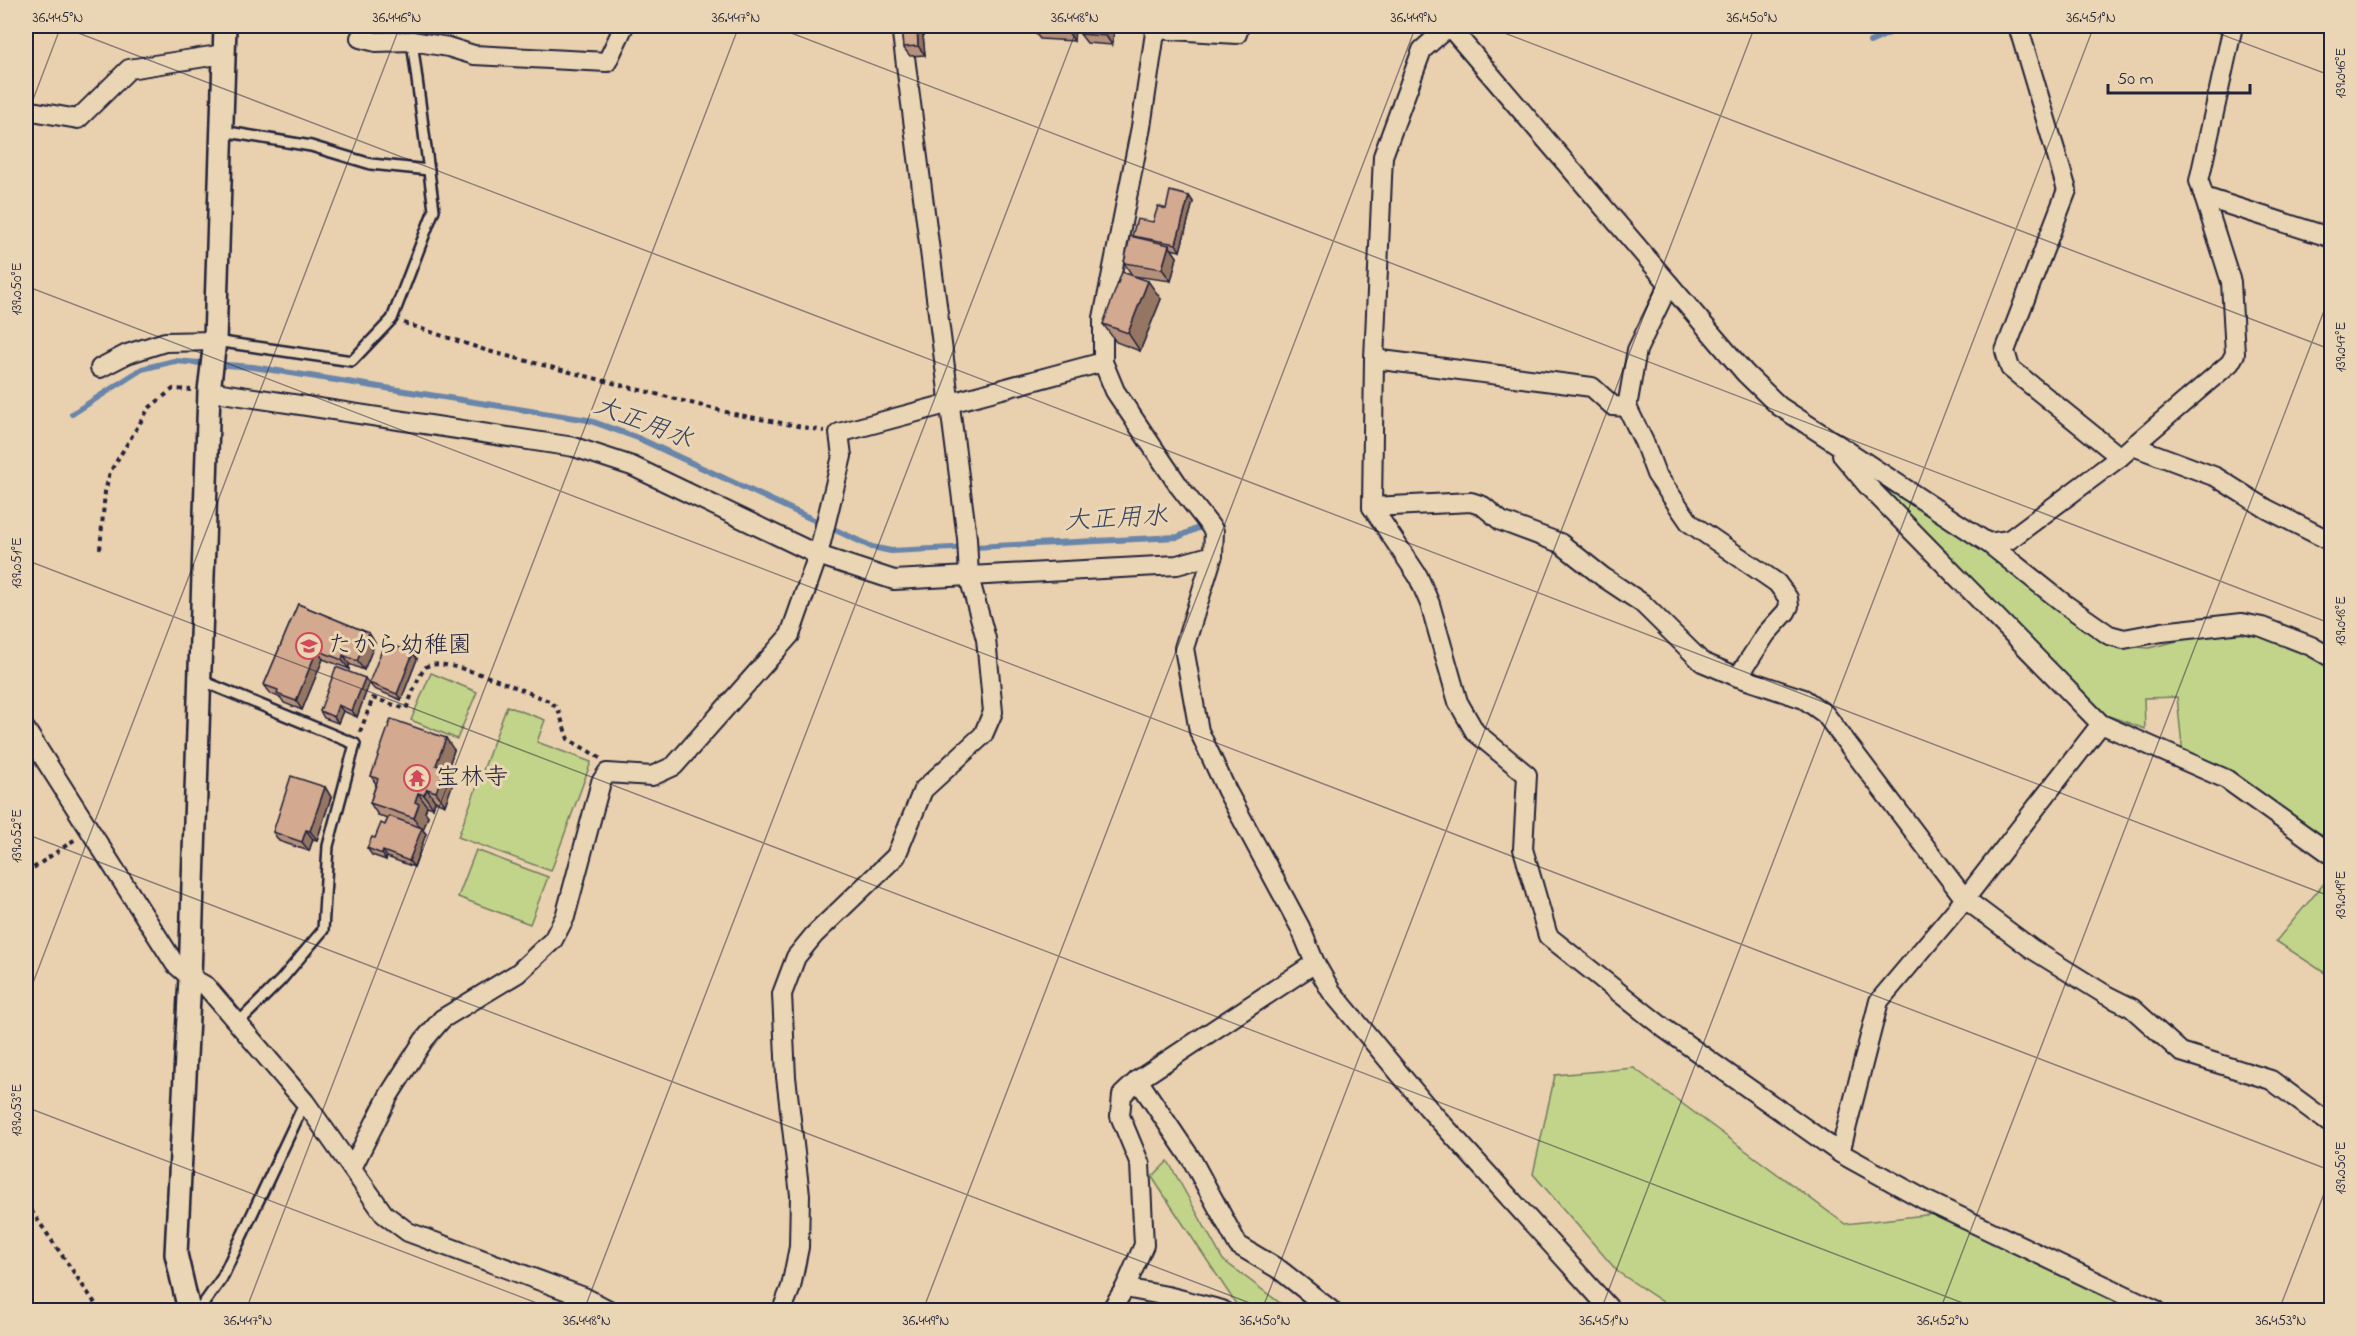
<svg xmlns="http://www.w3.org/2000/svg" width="2357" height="1336" font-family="'Indie Flower','Klee One',sans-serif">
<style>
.green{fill:#c2d489;stroke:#727b62;stroke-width:1.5}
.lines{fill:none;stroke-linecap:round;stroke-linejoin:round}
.stream{stroke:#6986aa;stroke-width:6}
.service-casing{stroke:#22223b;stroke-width:14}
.minor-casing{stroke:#22223b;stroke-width:22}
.tertiary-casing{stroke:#22223b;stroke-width:26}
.path{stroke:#22223b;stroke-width:4;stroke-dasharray:4.5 4.5;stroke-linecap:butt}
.service{stroke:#ead6b4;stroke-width:9}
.minor{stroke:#ead6b4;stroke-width:18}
.tertiary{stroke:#ead6b4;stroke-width:21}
.wall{fill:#b5917b;stroke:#22223b;stroke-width:1.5}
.shaded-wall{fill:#947664;stroke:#22223b;stroke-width:1.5}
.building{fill:#d3a98f;stroke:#22223b;stroke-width:1.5}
.ticks{fill:none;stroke:#22223b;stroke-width:1.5;stroke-opacity:0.45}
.labels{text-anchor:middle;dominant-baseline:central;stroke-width:6;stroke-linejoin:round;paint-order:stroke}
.poi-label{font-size:24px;fill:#22223b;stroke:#ead6b4;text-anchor:start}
.water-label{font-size:26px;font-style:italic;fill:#3a4360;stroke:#ead6b4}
.neatline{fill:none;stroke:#22223b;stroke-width:2}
.ticks-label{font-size:15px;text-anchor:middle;fill:#22223b}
</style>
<rect width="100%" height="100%" fill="#e9d0ae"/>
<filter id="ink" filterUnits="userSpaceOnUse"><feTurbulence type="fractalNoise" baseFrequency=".0167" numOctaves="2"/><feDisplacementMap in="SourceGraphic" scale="12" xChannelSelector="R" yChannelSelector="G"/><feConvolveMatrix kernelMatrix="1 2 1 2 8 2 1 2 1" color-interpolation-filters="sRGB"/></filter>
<g filter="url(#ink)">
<g class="green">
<polygon points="1875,482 1986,550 2120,646 2149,648 2218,631 2247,631 2308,653 2331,667 2331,841 2245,782 2183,755 2177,697 2144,698 2145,729 2098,712"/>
<polygon points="431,673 477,692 457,739 411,720"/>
<polygon points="507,706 545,720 537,742 591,762 551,871 458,837"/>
<polygon points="476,850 548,877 530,924 458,897"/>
<polygon points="2331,875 2331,977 2276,941"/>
<polygon points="1634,1068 1845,1224 1935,1214 2132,1310 1675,1310 1618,1272 1533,1174 1555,1075"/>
<polygon points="1168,1161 1223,1260 1289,1310 1240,1310 1152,1177"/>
</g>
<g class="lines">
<g class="stream">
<polyline points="1870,42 1904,26"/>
<polyline points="72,414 142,369 174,361 253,367 588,420 638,438 872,547 891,551 1178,537 1198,528"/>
</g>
<defs>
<g id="service">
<polyline points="222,131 311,146 371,164 429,170"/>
<polyline points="215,341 352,361 392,319 434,210 412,41"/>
<polyline points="200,680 355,744 328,846 323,930 281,980 238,1023"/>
<polyline points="199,1310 222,1278 305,1102"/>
</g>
<g id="minor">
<polyline points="1156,26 1141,127 1103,318 1103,362 1115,391 1179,486 1214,531 1213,555 1184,648 1199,731 1227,791 1300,927 1315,963 1331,991 1428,1108 1611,1310"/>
<polyline points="2018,26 2067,190 2005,351 2010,368 2120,457"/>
<polyline points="1155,29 1237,34 1239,26"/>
<polyline points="360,38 376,42 412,41 448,47 474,55 607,62 624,26"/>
<polyline points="26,110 78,119 129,69 224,54"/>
<polyline points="2204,197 2332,238"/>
<polyline points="1669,284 1637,350 1627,407 1644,442 1656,474 1690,523 1777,583 1788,598 1789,606 1786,612 1766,634 1738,677"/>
<polyline points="1374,359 1592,387 1613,406 1627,407"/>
<polyline points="100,368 127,354 165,342 215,341"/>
<polyline points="209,391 574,447 632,466 818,555 894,580 1177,565 1213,555"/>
<polyline points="2133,446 2216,477 2267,509 2332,542"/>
<polyline points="1842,455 1867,485 2101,724 2226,779 2332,855"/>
<polyline points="1372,507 1471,502 1483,506 1501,521 1560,543 1603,577 1642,603 1702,662 1738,677 1804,699 1825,714 1965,899 2032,949 2106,995 2132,1008 2181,1052 2271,1080 2332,1125"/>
<polyline points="1988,543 2009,540 2120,457 2230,363 2235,354 2231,282 2199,181 2233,26"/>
<polyline points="26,730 175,964 190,977 206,986 305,1102 384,1214 408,1232 584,1297 609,1310"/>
<polyline points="1138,1080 1192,1160 1238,1245 1280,1270 1331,1310"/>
<polyline points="1840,1153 1879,1001 1965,899 2101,724"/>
<polyline points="352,1168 389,1095 424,1040 442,1019 518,973 553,940 565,917 601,782 607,773 652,776 674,766 790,635 818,555 842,456 839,433 1103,362"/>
<polyline points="1125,1288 1167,1296 1222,1310"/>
<polyline points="782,1310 791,1287 799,1247 800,1195 786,1077 782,994 796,957 814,935 896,856 923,790 983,735 993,712 986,639 969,577 967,538 901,26"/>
<polyline points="1111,1310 1125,1288 1144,1245 1140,1164 1120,1116 1122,1095 1138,1080 1315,963"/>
<polyline points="2156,1310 1927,1201 1840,1153 1665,1029 1548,936 1523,849 1527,775 1475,732 1458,702 1430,604 1418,576 1372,507 1374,359 1383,156 1422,50 1449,26 1745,373 1779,406 1988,543 2066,605 2109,635 2124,639 2162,632 2242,623 2262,627 2311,646 2332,658"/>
</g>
<polyline id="tertiary" points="189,1310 176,1254 190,977 209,391 215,341 225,26"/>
</defs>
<use href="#service" class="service-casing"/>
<use href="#minor" class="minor-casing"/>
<use href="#tertiary" class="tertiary-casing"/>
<g class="path">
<polyline points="404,323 488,351 734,414 824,431"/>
<polyline points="100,549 105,492 110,472 149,408 173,389 191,390"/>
<path d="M360,732L373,698L406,709C410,700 419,673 426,667C442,654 529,693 549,701L558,709L568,739L600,758"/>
<polyline points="26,873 77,838"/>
<polyline points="26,1203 99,1309 103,1310"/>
</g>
<use href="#service" class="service"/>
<use href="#minor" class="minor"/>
<use href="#tertiary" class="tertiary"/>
</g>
<g class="wall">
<polygon points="901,26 922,26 925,55 910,56 903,47"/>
<polygon points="1034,26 1075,26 1074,41 1040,39 1033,30"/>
<polygon points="1115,26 1112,45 1087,43 1080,34"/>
<polygon points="1189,196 1193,202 1180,251 1171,249 1177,257 1171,281 1134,276 1161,299 1140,351 1116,342 1103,324 1132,275 1124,263 1132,237 1153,222 1166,209"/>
<polygon points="298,604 369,633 375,643 364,670 349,664 349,669 323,659 302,710 284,703 281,698 271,694 264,685"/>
<polygon points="417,659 401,700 374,689 369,683"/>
<polygon points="369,684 357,717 343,711 338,723 324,718 320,711"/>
<polygon points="454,750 447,771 454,780 445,805 435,801 433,808 427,806 425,812 428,816 423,830 426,834 414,867 387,857 386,860 372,855 367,848 385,825 388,818 378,815 370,803 376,784 371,776"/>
<polygon points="325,787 331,797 317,840 313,839 309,851 279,841 273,832"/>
</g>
<g class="shaded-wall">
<polygon points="917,26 922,26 925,55 918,46"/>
<polygon points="1068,26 1075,26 1074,41 1068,32"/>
<polygon points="1107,26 1115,26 1112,45 1106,36"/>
<polygon points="1189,196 1193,202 1180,251 1176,244"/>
<polygon points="1169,245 1177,257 1171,281 1162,269"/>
<polygon points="1148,281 1161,299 1140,351 1128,333"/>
<polygon points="369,633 375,643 364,670 357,661"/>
<polygon points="317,650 323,659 302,710 296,701"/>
<polygon points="413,653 417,659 401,700 397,694"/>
<polygon points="343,655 349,664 349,669 342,660"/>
<polygon points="365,678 369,684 357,717 352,711"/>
<polygon points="338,705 343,711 338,723 334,717"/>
<polygon points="446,738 454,750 447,771 454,780 445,805 436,792 436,765"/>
<polygon points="325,787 331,797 317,840 310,831"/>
<polygon points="427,789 435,801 433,808 424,795"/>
<polygon points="418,793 427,806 425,812 428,816 423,830 426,834 414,867 409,861 421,829 414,818 415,802"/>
<polygon points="306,830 313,839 309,851 302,842"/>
<polygon points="383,851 387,857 386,860 382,854"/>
</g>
<g class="building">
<polygon points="901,26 917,26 918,46 903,47"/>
<polygon points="1034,26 1068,26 1068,32 1033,30"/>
<polygon points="1081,26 1107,26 1106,36 1080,34"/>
<polygon points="1170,191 1189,196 1176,244 1132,236 1137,219 1153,222 1158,206 1166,209"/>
<polygon points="1130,236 1169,245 1162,269 1124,263"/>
<polygon points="1122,272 1148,281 1128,333 1103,324"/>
<polygon points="298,604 369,633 357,661 343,655 342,660 317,650 296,701 277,694 278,690 264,685"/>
<polygon points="385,642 413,653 397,694 369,683"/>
<polygon points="336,667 365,678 352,711 338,705 334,717 320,711"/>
<polygon points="391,719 446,738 436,765 445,768 436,792 427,789 424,795 418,793 415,802 419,804 414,818 370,803 378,779 371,776"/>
<polygon points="291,776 325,787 310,831 306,830 302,842 273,832"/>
<polygon points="389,816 422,828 409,861 383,851 382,854 367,848 372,837 375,838 381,823 385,825"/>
</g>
</g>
<path class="ticks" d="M60,26L2332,897M773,26L2332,624M1486,26L2332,350M2199,26L2332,76M26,118L61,26M26,286L2332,1171M26,560L1981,1310M26,834L1268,1310M26,1001L400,26M26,1107L555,1310M246,1310L739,26M584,1310L1078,26M923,1310L1416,26M1262,1310L1755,26M1601,1310L2094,26M1940,1310L2332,290M2279,1310L2332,1173"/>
<defs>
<symbol id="school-ring" viewBox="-11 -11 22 22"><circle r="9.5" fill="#ead6b4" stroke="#d1495b" stroke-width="1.5"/><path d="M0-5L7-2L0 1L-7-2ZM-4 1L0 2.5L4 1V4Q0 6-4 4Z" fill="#d1495b"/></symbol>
<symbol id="temple-ring" viewBox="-11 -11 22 22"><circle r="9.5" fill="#ead6b4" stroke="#d1495b" stroke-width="1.5"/><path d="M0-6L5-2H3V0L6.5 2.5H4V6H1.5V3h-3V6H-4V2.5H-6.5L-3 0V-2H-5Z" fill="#d1495b"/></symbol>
</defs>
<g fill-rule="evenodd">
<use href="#school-ring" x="294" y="631" width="30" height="30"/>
<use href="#temple-ring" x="402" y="763" width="30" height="30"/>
</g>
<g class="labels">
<g class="poi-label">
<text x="328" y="646">たから幼稚園</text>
<text x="436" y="778">宝林寺</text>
</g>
<g class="water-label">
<text transform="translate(643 424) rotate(21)">大正用水</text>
<text transform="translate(1116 520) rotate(-3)">大正用水</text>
</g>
</g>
<rect width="2357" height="1336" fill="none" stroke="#ead6b4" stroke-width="66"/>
<path d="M2108 84v9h142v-9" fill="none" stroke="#22223b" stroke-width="3"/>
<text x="2117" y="84" font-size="18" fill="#22223b" stroke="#ead6b4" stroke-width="4.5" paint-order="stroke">50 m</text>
<rect x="33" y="33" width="2291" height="1270" class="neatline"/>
<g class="ticks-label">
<text x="58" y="22">36.445°N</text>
<text x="397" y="22">36.446°N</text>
<text x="736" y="22">36.447°N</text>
<text x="1075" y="22">36.448°N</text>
<text x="1414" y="22">36.449°N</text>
<text x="1752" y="22">36.450°N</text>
<text x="2091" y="22">36.451°N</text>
<text transform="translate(2340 73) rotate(-90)" y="5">139.046°E</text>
<text transform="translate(16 289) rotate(-90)" y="5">139.050°E</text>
<text transform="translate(2340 347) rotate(-90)" y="5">139.047°E</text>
<text transform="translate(16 563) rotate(-90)" y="5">139.051°E</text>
<text transform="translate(2340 621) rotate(-90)" y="5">139.048°E</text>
<text transform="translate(16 836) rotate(-90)" y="5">139.052°E</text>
<text transform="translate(2340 895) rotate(-90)" y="5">139.049°E</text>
<text transform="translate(16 1110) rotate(-90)" y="5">139.053°E</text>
<text transform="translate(2340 1168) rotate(-90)" y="5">139.050°E</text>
<text x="248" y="1325">36.447°N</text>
<text x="587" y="1325">36.448°N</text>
<text x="926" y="1325">36.449°N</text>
<text x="1265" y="1325">36.450°N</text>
<text x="1604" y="1325">36.451°N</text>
<text x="1943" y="1325">36.452°N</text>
<text x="2281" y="1325">36.453°N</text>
</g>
</svg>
